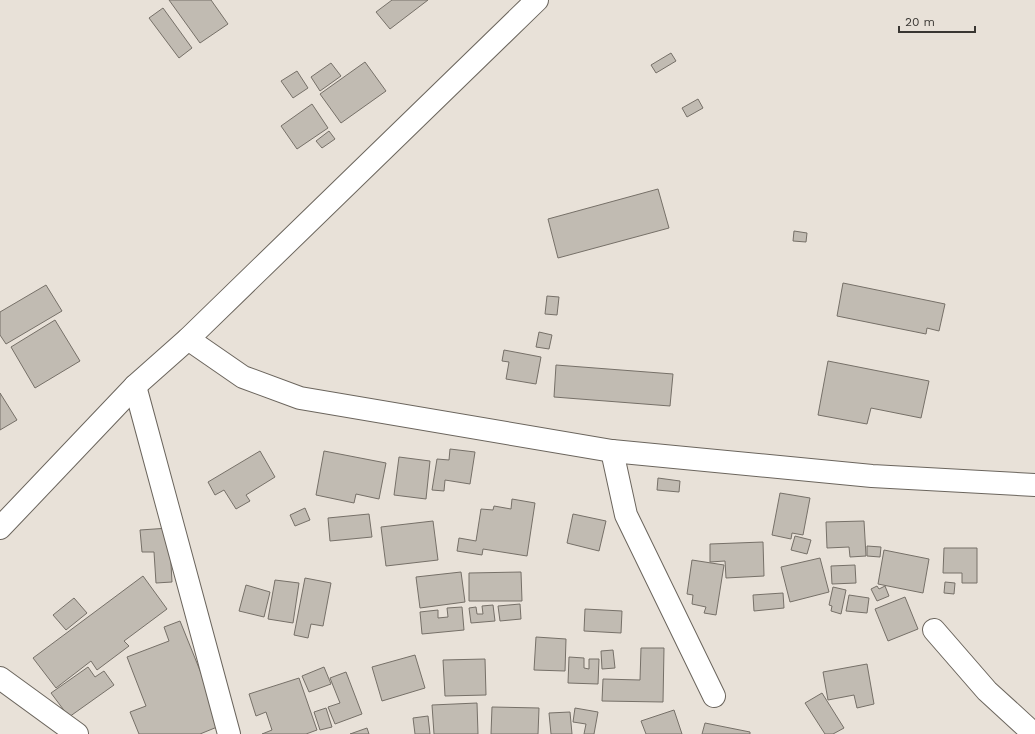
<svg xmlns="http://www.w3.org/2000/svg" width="1035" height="734" font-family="'Work Sans',sans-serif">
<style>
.building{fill:#c1bbb2;stroke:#767068}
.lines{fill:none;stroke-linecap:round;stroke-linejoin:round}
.minor-casing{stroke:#6b655d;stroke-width:24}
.highway-casing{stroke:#6b655d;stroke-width:24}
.minor{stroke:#fff;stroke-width:22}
.highway{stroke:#fff;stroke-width:22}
</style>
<rect width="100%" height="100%" fill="#e8e1d8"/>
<g class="building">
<polygon points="169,0 211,0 228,24 200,43"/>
<polygon points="392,0 428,0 390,29 376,12"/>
<polygon points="163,8 192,48 179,58 149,18"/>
<polygon points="671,53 676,61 656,73 651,65"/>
<polygon points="365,62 386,91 341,123 320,94"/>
<polygon points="331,63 341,76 320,91 311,77"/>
<polygon points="297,71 308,88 293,98 281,81"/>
<polygon points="698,99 703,108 687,117 682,108"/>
<polygon points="312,104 328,128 297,149 281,126"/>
<polygon points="329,131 335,139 322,148 316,141"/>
<polygon points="658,189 669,228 558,258 548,219"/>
<polygon points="794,231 807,233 806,242 793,241"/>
<polygon points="843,283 945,304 939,331 927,328 926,334 837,316"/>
<polygon points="46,285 62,311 6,344 0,335 0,312"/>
<polygon points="547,296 559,297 557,315 545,314"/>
<polygon points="55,320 80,361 35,388 11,347"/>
<polygon points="539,332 552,335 549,349 536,347"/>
<polygon points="504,350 541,357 536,384 506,379 509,362 502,361"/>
<polygon points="828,361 929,381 921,418 871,408 867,424 818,415"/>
<polygon points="556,365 673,374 670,406 554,397"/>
<polygon points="0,393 17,420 0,430"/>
<polygon points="450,449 475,452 470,484 445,480 444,491 432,490 437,459 449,460"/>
<polygon points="260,451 275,477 246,495 250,501 236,509 224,490 215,495 208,482"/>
<polygon points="324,451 386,463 379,499 356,494 354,503 316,495"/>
<polygon points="399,457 430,461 426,499 394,495"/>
<polygon points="658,478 680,481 679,492 657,490"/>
<polygon points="780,493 810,498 803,535 792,533 791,539 772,535"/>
<polygon points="512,499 535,503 527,556 483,549 482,555 457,551 459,538 476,541 481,509 493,510 494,506 511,509"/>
<polygon points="305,508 310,520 295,526 290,515"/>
<polygon points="369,514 372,537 330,541 328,518"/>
<polygon points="573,514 606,521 599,551 567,543"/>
<polygon points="433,521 438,560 386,566 381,527"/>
<polygon points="864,521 866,556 850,557 849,547 827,548 826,522"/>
<polygon points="169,528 172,582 156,583 154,552 142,552 140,530"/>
<polygon points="795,536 811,540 807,554 791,550"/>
<polygon points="763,542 764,576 726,578 725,561 710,562 710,544"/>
<polygon points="867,546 881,547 880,557 867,556"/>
<polygon points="944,548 977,548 977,583 962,583 962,573 943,573"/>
<polygon points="884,550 929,559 923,593 878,584"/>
<polygon points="820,558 829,592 790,602 781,567"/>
<polygon points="692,560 724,565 716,615 704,613 706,607 692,604 693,595 687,594"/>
<polygon points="855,565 856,583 832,584 831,566"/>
<polygon points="461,572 465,602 420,608 416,577"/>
<polygon points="521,572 522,601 469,601 469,573"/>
<polygon points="143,576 167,609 124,641 129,646 97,670 91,661 56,688 33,658"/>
<polygon points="305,578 331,583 323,626 311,624 308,638 294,635"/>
<polygon points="275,580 299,583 293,623 268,619"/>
<polygon points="945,582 955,583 954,594 944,593"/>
<polygon points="246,585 270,592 264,617 239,611"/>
<polygon points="877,586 879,589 885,586 889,596 877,601 871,589"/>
<polygon points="833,587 846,590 841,614 831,611 832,606 829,605"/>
<polygon points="783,593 784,608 754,611 753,595"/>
<polygon points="849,595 869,598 867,613 846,611"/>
<polygon points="905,597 918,629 888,641 875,609"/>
<polygon points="74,598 87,613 66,630 53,615"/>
<polygon points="520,604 521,619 500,621 498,606"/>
<polygon points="493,605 495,621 471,623 469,608 476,607 477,614 483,614 482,606"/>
<polygon points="462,607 464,630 422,634 420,612 438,610 438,618 448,617 447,608"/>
<polygon points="585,609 622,611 621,633 584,631"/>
<polygon points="180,621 222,725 200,734 139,734 130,712 146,706 127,657 169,641 164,627"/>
<polygon points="536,637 566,639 565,671 534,670"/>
<polygon points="641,648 664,648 663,702 602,701 603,679 640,680"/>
<polygon points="613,650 615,668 602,669 601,651"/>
<polygon points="415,655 425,688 382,701 372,667"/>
<polygon points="569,657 584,658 584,668 589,669 589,659 599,659 598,684 568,683"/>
<polygon points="485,659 486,695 445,696 443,660"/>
<polygon points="867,664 874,704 857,708 854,695 828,700 823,672"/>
<polygon points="88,667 95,677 104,671 114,685 69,717 51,693"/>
<polygon points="324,667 331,684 309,692 302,676"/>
<polygon points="346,672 362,714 335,724 328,707 340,703 330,678"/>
<polygon points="299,678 317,730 306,734 262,734 272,730 266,712 256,716 249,694"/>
<polygon points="822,693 844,728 833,734 825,734 805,703"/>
<polygon points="477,703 478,734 434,734 432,705"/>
<polygon points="492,707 539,708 538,734 491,734"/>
<polygon points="326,708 332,727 320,730 314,712"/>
<polygon points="575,708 598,712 594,734 584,734 586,724 573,722"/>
<polygon points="674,710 682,734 646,734 641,721"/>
<polygon points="570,712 572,734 551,734 549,713"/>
<polygon points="428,716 430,734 415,734 413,718"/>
<polygon points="705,723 750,732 750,734 702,734"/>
<polygon points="367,728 369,734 350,734"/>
</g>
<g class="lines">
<defs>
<g id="minor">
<polyline points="188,339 243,377 300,398 612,451 872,476 1035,485"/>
<polyline points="135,386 229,734"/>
<polyline points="612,451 626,515 714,696"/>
<polyline points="934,630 987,691 1034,734"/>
<polyline points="0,678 77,734"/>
</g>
<polyline id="highway" points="0,528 135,386 188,339 537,0"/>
</defs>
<use href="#minor" class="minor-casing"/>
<use href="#highway" class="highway-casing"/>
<use href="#minor" class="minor"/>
<use href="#highway" class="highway"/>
</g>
<path d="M899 26v6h76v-6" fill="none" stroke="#393632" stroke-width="2"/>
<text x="905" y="26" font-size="12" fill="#393632" stroke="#e8e1d8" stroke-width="3" paint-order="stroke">20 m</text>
</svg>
